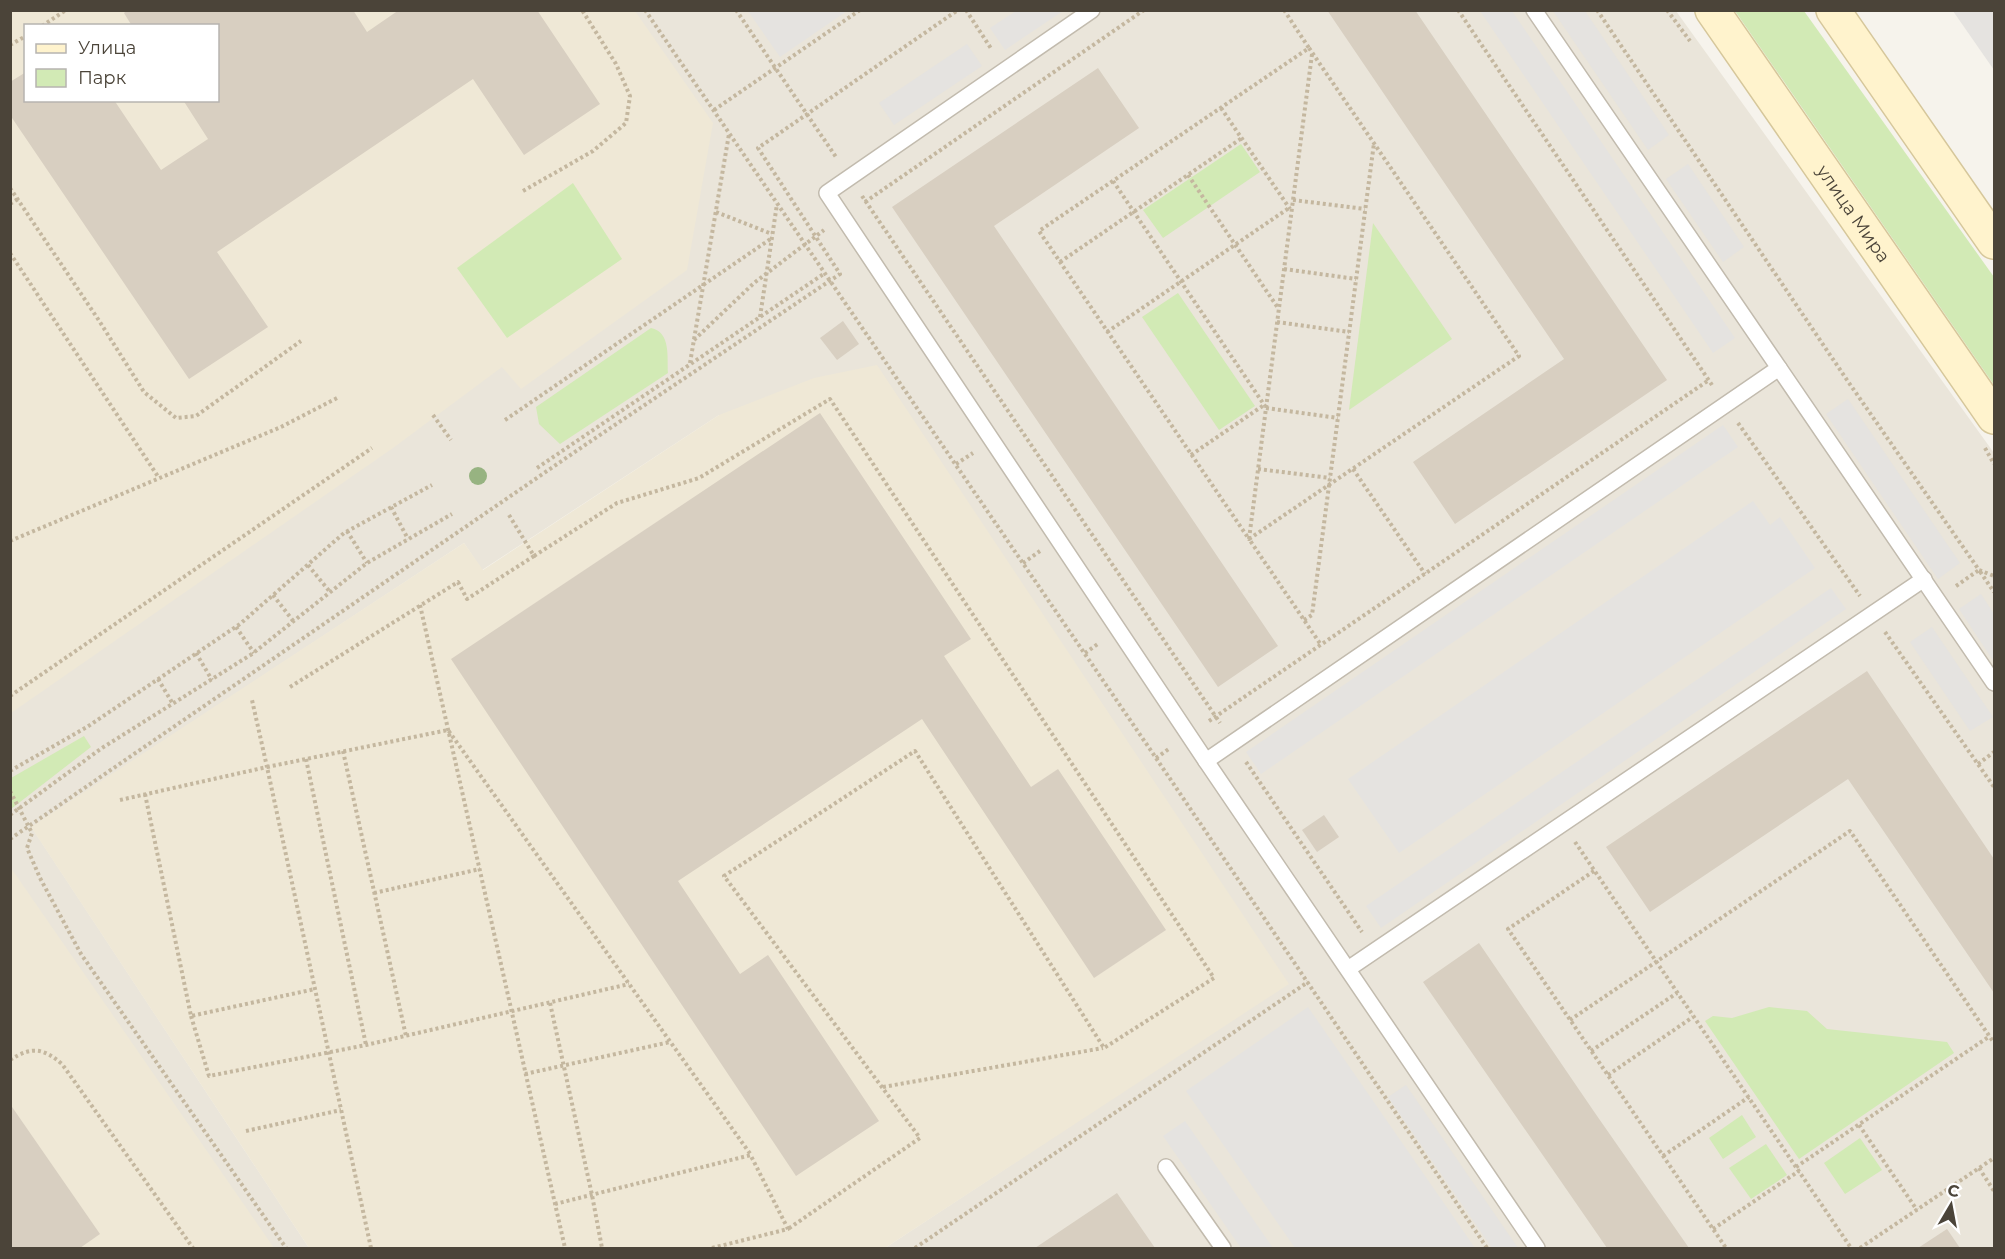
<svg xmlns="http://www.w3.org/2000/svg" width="2005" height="1259" font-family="Montserrat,sans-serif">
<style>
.residential{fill:#eae5da;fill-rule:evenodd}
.education{fill:#efe8d6;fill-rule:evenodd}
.green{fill:#d2eab5}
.parking{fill:#e5e3e0}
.building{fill:#d8cfc1}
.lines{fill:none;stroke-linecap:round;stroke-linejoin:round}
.lane-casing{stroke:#c2bbae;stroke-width:18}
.secondary-casing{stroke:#d6c79b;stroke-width:36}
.path{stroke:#c4b79f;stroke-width:4;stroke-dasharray:3 3;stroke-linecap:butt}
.lane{stroke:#fff;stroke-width:15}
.secondary{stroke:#fff3cd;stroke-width:33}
.tree{fill:#97b381}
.labels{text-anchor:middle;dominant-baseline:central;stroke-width:4.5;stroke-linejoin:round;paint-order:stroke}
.street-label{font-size:18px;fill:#4b4439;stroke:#fff}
</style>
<rect width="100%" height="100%" fill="#f6f3ec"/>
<path class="residential" d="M10,11H1676L1994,453V1248H885L1288,983L719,415L482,570L464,543L32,828L309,1248H11ZM26,26H218V100H26Z"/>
<g class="education">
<path d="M11,11H635L713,123L687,270L521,389L502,367L393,448L11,713ZM26,26H218V100H26Z"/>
<polygon points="877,365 1289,984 885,1248 309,1248 31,827 464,543 483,570 719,415 814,378"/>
<polygon points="11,868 274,1248 11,1248"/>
</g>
<g class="green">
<polygon points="1735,11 1804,11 1994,277 1994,385"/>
<polygon points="1241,144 1260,172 1163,238 1143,210"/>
<polygon points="573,183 622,259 507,338 457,268"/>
<polygon points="1373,223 1452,339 1349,410"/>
<polygon points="1178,293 1255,406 1219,430 1142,317"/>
<path d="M651,328C671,332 667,357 668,373L560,444L539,424L536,407Z"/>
<polygon points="84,736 91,747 11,809 11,778"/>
<polygon points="1769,1007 1807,1011 1827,1029 1947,1042 1954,1053 1799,1159 1705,1021 1713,1016 1732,1018"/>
<polygon points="1742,1115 1756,1137 1723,1159 1709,1138"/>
<polygon points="1860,1138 1882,1170 1845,1194 1824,1163"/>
<polygon points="1766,1144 1787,1175 1751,1199 1729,1168"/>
</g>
<g class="parking">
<polygon points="748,11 847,11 780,57"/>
<polygon points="1016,11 1016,10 1063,11 1005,50 990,28"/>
<polygon points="1480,11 1512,11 1735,338 1713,353"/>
<polygon points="1553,11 1585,11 1669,135 1648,150"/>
<polygon points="1953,11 1994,11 1994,70"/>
<polygon points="967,44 982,66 894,125 879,103"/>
<polygon points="1688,164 1744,247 1723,262 1666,179"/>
<polygon points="1848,399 1960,563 1938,579 1826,414"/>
<polygon points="1723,425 1738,447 1261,774 1246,752"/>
<polygon points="1753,501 1770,525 1780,517 1815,568 1399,853 1348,779"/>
<polygon points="1831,588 1846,609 1381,928 1366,906"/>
<polygon points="1981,594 1994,614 1994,662 1959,609"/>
<polygon points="1932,627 1993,717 1970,731 1910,642"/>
<polygon points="1308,1007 1475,1248 1295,1248 1186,1091"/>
<polygon points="1406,1085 1518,1248 1492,1248 1388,1097"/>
<polygon points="1185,1121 1273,1248 1241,1248 1163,1136"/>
</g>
<g class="building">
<polygon points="127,10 353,10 367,32 399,10 537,10 600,104 524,155 473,79 217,252 268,327 189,379 10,115 10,82 26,72 26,100 114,100 161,170 208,139 183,100 218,100 218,26 132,26 124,13"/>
<polygon points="1327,10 1415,10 1667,380 1455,524 1413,462 1564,359"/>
<polygon points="1098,68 1139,128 994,226 1278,646 1218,687 892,207"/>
<polygon points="843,321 859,344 837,360 820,338"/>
<polygon points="820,413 971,639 944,656 1031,787 1058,769 1166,930 1094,978 922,719 678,881 740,974 768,955 879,1121 796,1176 451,659"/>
<polygon points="1867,671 1994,859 1994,993 1848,779 1650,912 1606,847"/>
<polygon points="1324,815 1339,837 1317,852 1302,830"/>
<polygon points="1479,943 1595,1113 1689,1248 1607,1248 1423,982"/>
<polygon points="10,1104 100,1234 80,1248 10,1248"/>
<polygon points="1117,1193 1155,1248 1035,1248 1038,1246"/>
<polygon points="1947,1229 1960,1248 1918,1248"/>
</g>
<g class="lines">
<defs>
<g id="lane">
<polyline points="1092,10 827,193 1206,761 1779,368 1534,10"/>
<polyline points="1779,368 1994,683"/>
<polyline points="1206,761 1537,1248"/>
<polyline points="1348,969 1924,579"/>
<polyline points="1166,1167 1223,1248"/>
</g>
<g id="secondary">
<path id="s1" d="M1712,10L1994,417"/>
<polyline points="1833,10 1994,242"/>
</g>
</defs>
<use href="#lane" class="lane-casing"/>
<use href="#secondary" class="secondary-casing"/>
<g class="path">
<polyline points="645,10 1156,758 1487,1248"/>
<polyline points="736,10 836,157"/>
<polyline points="966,10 992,50"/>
<polyline points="1284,10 1309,48"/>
<polyline points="1458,10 1712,385"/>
<polyline points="1597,10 1847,380 1979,570 1994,576"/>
<polyline points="1667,10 1690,41"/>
<polyline points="42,26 66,10"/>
<polyline points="10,45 26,36"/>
<polygon points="1309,48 1519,356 1249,539 1039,231"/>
<polyline points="1312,54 1249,539 1321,645"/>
<polyline points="1221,108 1290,209"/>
<polyline points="714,110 860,10"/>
<polyline points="1188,175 1278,308"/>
<polyline points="1113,181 1265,406"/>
<polyline points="10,188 98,319 144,392 176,418 196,416 301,341"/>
<polyline points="523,191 593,151 626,123 630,96 616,64 582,10"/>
<polyline points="862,196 1220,723"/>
<polyline points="1293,200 1365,209"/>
<polyline points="865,202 1144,10"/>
<polyline points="10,204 18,199"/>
<polyline points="716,212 772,234"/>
<polyline points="10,253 159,478"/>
<polyline points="1060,262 1242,138"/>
<polyline points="1284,269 1356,279"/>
<polyline points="760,317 777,204"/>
<polyline points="1277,322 1349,332"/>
<polyline points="1107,332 1289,208"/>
<polyline points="694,340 754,283 824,230"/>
<polyline points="690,363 729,134"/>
<polyline points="1266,408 1338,418"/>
<polyline points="433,415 451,440"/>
<polyline points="505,420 772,238"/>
<polyline points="1738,423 1860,596"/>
<polyline points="1985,448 1994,464"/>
<polyline points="1191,455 1264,405"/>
<polyline points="956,464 973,453"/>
<polyline points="537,468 825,273"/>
<polyline points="1258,469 1330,478"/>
<polyline points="1353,469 1425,574"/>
<polyline points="391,507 408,539"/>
<polyline points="347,531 367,563"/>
<polyline points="10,541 281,427 339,397"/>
<polyline points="534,556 617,503 699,478 830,399 1214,978 1104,1048 915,751 724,876 920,1138 788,1229"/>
<polyline points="1023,563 1040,551"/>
<polyline points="308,565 330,592"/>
<polyline points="1956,586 1979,570 1994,592"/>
<polyline points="273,595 294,622"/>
<polyline points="420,605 565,1248"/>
<polyline points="1304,620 1312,615 1374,143"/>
<polyline points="236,627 254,653"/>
<polyline points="1885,632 1994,787"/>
<polyline points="196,653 212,680"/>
<polyline points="1085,653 1099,643"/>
<polyline points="158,679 173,704"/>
<polyline points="290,687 458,582 467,599 534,556 509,515"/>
<polyline points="10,696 372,448"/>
<polyline points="1209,721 1709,380"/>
<polyline points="343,751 406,1036"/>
<polyline points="1156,758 1170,748"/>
<polyline points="306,759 366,1045"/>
<polyline points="1246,762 1362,932"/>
<polyline points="1978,764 1994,752"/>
<polyline points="10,771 87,727 240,624 344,533 432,485"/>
<polyline points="10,791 32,833 27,848 40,878 81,954 286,1248"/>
<polyline points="145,794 191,1016 315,989"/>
<polyline points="120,800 267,767 252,700"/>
<polyline points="10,815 102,748 252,654 367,563 452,514"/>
<polyline points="10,839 585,445 840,274 758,148 958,10"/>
<polyline points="1575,842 1851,1248"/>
<polyline points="1594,871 1508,929 1726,1248"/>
<polyline points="374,893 480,869"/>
<polyline points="550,1003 592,1195 602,1248"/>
<polyline points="191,1016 209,1076 366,1045 629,984"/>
<polyline points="1570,1020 1850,831 1994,1043"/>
<polyline points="1591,1051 1677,993"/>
<path d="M10,1060C32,1046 43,1048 62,1064L193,1248"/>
<polyline points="525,1074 670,1042"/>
<polyline points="1608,1075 1693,1017"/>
<polyline points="883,1087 1103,1048"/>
<polyline points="1859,1125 1917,1210"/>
<polyline points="246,1131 341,1110"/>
<polyline points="1663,1156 1749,1097"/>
<polyline points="1796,1167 1990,1036"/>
<polyline points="1979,1168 1994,1191"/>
<polyline points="1713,1229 1799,1171"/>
<polyline points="371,1248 267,767 448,730 751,1155 555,1204"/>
<polyline points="712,1248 788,1229 751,1156"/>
<polyline points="915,1248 1308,982"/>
<polyline points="1860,1248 1994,1158"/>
</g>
<use href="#lane" class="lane"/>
<use href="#secondary" class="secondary"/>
</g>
<circle class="tree" cx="478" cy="476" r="9"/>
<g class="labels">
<g class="street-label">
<text stroke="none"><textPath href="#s1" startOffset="248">улица Мира</textPath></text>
</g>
</g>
<rect width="2005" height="1259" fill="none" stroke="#4b4439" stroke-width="24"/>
<rect x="24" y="24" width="195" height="78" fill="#ffffff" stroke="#b7b4b0" stroke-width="1.5"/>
<rect x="36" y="44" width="30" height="9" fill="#fff3cd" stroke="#b7b4b0" stroke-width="1.5"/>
<text x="78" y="54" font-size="18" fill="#4b4439">Улица</text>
<rect x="36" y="69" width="30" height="18" fill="#d2eab5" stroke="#b7b4b0" stroke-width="1.5"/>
<text x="78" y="84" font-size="18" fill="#4b4439">Парк</text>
<g transform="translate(1951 1205) rotate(10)" stroke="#ffffff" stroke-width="4.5" paint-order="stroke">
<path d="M0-4.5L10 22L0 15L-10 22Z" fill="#4b4439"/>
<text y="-9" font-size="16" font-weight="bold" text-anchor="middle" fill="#4b4439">С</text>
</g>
</svg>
